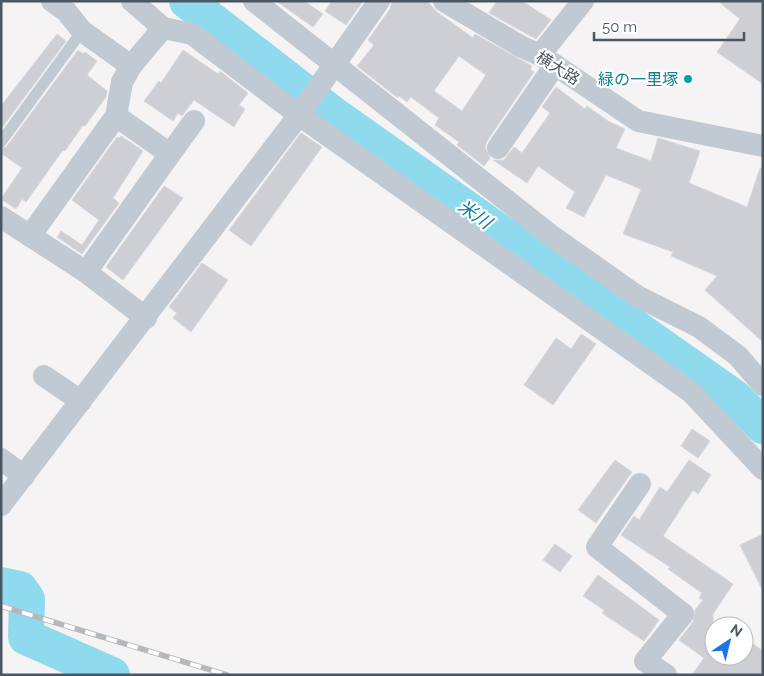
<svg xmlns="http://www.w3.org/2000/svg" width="764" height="676" font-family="Raleway,'Noto Sans JP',sans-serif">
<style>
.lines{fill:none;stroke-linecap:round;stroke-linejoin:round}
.river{stroke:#90daee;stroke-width:36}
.building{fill:#cdcfd5;stroke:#d7d9de;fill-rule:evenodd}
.lane{stroke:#c1cad2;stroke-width:11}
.street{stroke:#c1cad2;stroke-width:22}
.rail-casing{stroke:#b5b8bd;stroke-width:5.5}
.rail{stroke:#fff;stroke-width:4;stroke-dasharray:11;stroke-linecap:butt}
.culture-dot{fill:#0f9aa8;stroke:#fff;stroke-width:2}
.labels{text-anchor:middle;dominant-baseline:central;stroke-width:4.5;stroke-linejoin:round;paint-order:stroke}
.street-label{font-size:16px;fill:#4a5661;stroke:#fff}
.culture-label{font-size:16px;fill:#0d838f;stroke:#fff;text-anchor:end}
.water-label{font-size:18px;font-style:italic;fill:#0c7c9b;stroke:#fff}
</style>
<rect width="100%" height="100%" fill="#f5f3f3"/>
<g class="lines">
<g class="river">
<polyline points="187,1 334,115 735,398 763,426"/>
<polyline points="1,585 20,589 27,599 26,637 112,675"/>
</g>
</g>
<g class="building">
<polygon points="276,1 304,1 323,14 313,27"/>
<polygon points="332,1 363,1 346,25 325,11"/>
<path d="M392,1H427L437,12L473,38L475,34L532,66L530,69L534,72L487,141L485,147L490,158L484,166L457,145L459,142L435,125L439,118L411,97L407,102L399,96L398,98L357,66L374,45L368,40L390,9ZM459,56L486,75L462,111L434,91Z"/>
<polygon points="497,1 522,1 551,20 536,39 489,13"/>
<polygon points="718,1 763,1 763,84 717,52 740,19"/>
<polygon points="57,34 66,41 1,129 1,106"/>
<polygon points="78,50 83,54 85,52 97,61 87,75 107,91 106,97 85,126 83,125 65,151 63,150 26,202 22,199 16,209 1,199 22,168 1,153 1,149 7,146"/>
<polygon points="183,50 218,74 220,71 248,93 239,105 245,109 234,127 194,100 182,116 178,113 173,121 144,101 159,81 161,83"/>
<polygon points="556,87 585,109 587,106 608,121 625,129 616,148 651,161 658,138 700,151 689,183 747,207 760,168 763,168 763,342 705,290 717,276 671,256 673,252 623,234 641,189 606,175 584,217 566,208 575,192 538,166 527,183 493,160 504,160 514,147 522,153 550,113 542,107"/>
<polygon points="301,133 322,147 251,246 229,230"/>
<polygon points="121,136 143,151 113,198 119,203 82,254 57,237 61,231 82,245 99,220 72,200 117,137 119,138"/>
<polygon points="164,186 183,198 123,280 106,267"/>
<polygon points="202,263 228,280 191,332 173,318 177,313 169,307"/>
<polygon points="581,334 596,344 553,405 524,385 556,338 571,349"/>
<polygon points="692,429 710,441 698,458 681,446"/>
<polygon points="615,460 632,472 596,523 578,510"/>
<polygon points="689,460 711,475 698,494 693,490 663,536 733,584 713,614 714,656 744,656 744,637 763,651 763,675 692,675 704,658 679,640 693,622 695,610 703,600 699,598 702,593 668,569 670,567 621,535 634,516 639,520 660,487 667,492"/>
<polygon points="763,534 763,591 740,545"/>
<polygon points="555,544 572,556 560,572 543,560"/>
<polygon points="598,575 659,620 644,641 602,613 604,610 583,596"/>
</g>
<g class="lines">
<polyline class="lane" points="1,142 82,31"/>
<g class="street">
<polyline points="52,1 66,11 82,31 131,66 163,28"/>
<polyline points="132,1 163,28 192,34 299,115 691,392 763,469"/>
<polyline points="254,1 549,234 637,296 699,327 738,356 763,385"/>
<polyline points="444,1 522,47 540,55 638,121 763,146"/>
<polyline points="540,55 583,1"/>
<polyline points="498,148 555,65"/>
<polyline points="170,154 194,121"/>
<polyline points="1,217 86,272 146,318"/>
<polyline points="30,236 116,116 122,82 131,66"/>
<polyline points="86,272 170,154 116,116"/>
<polyline points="44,376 81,401"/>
<polyline points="1,459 24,476"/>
<polyline points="640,484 597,547 683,614 645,661 666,675"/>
<polyline points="1,505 299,115 379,1"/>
</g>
<defs>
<polyline id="rail" points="1,606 227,675"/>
</defs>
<use href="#rail" class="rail-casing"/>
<use href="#rail" class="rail"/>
</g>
<circle class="culture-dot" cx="688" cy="79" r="5"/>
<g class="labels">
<g class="street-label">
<text transform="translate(558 68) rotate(32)">横大路</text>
</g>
<g class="culture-label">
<text x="678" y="79">緑の一里塚</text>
</g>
<g class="water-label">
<text transform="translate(475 214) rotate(35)">米川</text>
</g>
</g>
<rect width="764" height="676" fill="none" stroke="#4a5661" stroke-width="5"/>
<g transform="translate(729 641) rotate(35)"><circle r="24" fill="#ffffff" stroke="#b7bbc0"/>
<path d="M0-4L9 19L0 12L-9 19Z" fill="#1a73e8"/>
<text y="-8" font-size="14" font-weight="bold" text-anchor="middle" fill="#4a5661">N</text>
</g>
<path d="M594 32v8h150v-8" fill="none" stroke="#4a5661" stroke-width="2.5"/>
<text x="602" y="32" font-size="15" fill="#4a5661" stroke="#ffffff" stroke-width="4" paint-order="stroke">50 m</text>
</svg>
